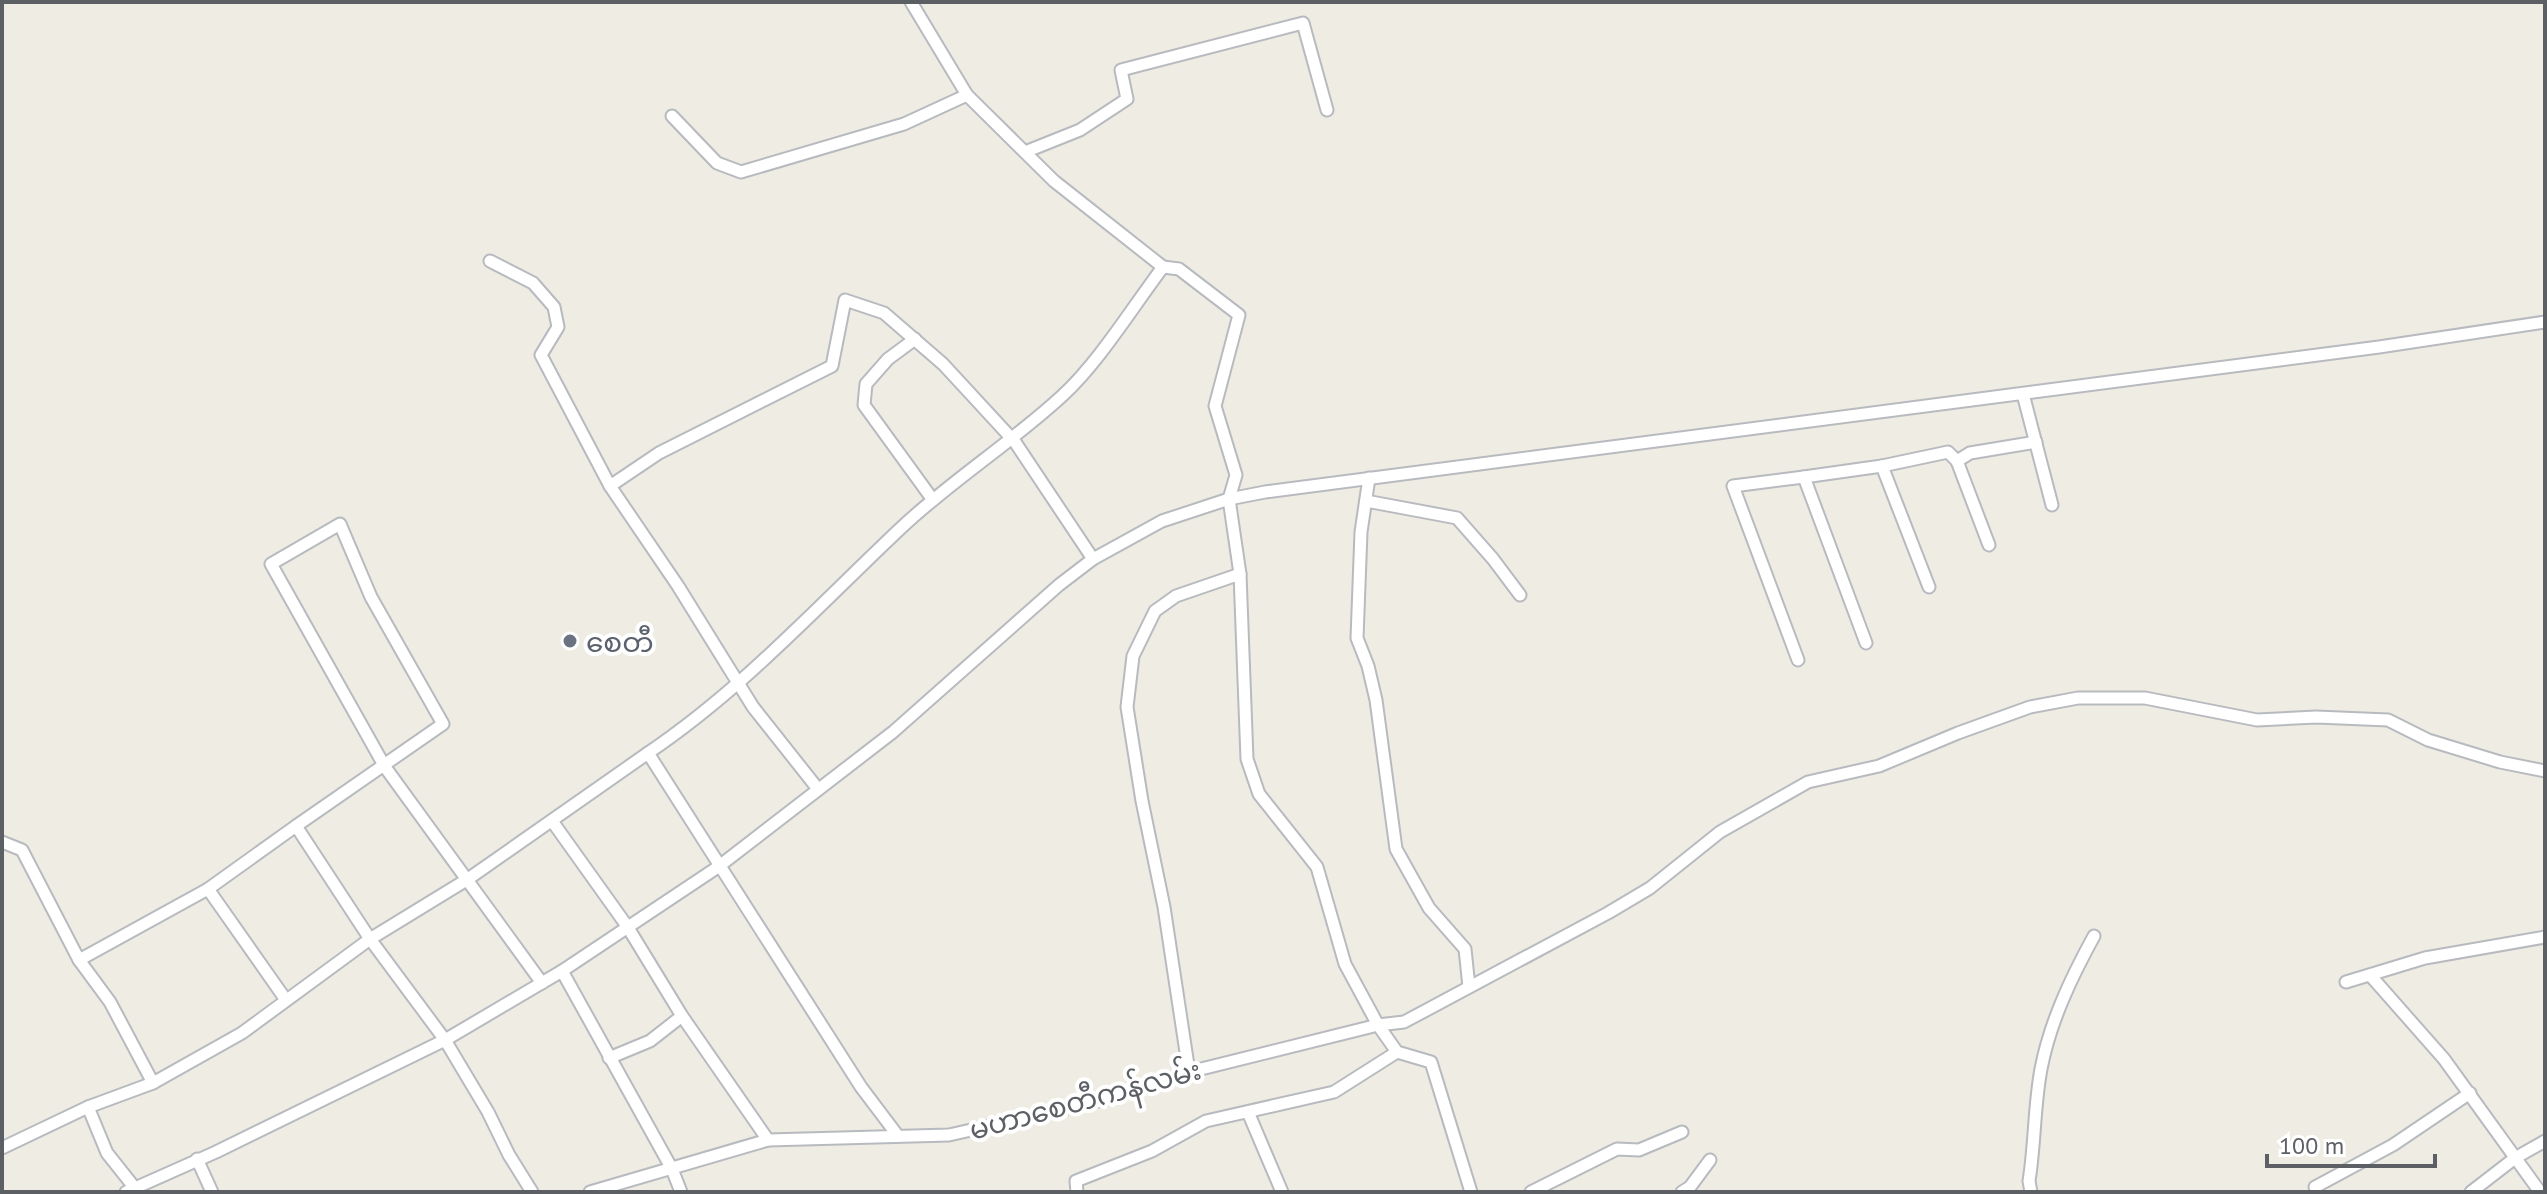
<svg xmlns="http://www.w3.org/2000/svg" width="2547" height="1194" font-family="'PT Sans','Noto Sans Myanmar',sans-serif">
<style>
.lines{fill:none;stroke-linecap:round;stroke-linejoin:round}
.minor-casing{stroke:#b7babe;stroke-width:15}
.minor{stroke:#fff;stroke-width:11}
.worship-dot{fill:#6b7280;stroke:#fff;stroke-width:3}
.labels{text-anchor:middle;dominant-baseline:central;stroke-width:8;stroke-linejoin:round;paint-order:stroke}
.worship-label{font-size:28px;fill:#5b616d;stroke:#fff;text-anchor:start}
.street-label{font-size:28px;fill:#5c6065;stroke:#fff}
</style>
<rect width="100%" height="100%" fill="#efece4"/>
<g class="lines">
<defs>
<g id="minor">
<polyline points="672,116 717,163 741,172 904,124 967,95"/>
<polyline points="1025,152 1080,130 1127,99 1121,70 1303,23 1327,110"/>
<polyline points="490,261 533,283 554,307 558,327 541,355 610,486 678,586 753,707 818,789"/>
<polyline points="1163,267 1179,269 1239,315 1215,406 1236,475 1229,499 1240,574 1247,759 1259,794 1317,867 1345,964 1378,1025 1404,1022 1608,913 1650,888 1720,832 1808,782 1879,766 1958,733 2030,707 2078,698 2145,698 2257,720 2316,717 2388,720 2428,740 2500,762 2545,771"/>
<polyline points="915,339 888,359 866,384 864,405 933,500"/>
<polyline points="2023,394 2052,505"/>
<polyline points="1369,478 1361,532 1357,638 1368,666 1376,700 1396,849 1429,908 1465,949 1469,987"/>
<polyline points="610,486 659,453 832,366 845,300 884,313 943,364 1015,442 1093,559"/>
<polyline points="1366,501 1457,518 1493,559 1520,595"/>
<polyline points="1989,545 1957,461 1970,453 2036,442"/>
<polyline points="1929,587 1882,466 1948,452 1957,461"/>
<polyline points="1866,643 1804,477 1882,466"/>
<polyline points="1798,660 1733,486 1804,477"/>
<path d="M648,753C743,689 819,605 902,527C952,480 1011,443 1062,396C1099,362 1132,308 1163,267L1054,181L967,95L911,2"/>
<polyline points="552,821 627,926 682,1016 768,1140"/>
<polyline points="296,826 443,724 371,597 340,524 271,564 385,767 542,983"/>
<polyline points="2,842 22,850 79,960 208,889 296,826 370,939 445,1040 488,1112 509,1155 532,1192"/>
<polyline points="208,889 286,1000"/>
<polyline points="79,960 110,1002 153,1083 242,1033 370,939 468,879 648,753 861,1087 898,1136"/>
<polyline points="562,971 672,1169 681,1192"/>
<polyline points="2370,975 2444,1059 2540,1192"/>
<polyline points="2346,982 2425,958 2545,937"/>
<polyline points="609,1058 650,1041 682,1016"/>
<polyline points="1189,1072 1164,907 1142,801 1127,707 1133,656 1155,611 1176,596 1240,574"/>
<polyline points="88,1107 107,1153 138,1192"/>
<polyline points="1248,1112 1282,1192"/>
<polyline points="2,1148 88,1107 153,1083"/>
<polyline points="197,1159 212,1192"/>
<polyline points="2315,1187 2393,1145 2470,1093"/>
<polyline points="126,1192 216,1152 445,1040 562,971 718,867 893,732 1059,585 1093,559 1162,521 1229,499 1265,492 2379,347 2545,322"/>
<polyline points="590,1192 768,1140 949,1135 1107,1099 1189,1072 1378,1025 1397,1052 1431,1062 1471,1192"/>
<polyline points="1077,1192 1076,1181 1152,1151 1206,1121 1334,1092 1397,1052"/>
<polyline points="1531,1192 1617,1149 1639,1150 1682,1132"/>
<polyline points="1682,1192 1690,1187 1710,1160"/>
<path d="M2031,1192L2029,1181C2035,1144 2034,1106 2041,1069C2050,1022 2071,978 2094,936"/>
<polyline points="2471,1192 2515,1158 2545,1141"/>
</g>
</defs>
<use href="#minor" class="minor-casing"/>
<use href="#minor" class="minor"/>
</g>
<circle class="worship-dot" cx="570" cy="641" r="8"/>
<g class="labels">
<g class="worship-label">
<text x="586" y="641">စေတီ</text>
</g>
<g class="street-label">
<text transform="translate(1085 1099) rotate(-15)">မဟာစေတီကန်လမ်း</text>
</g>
</g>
<rect width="2547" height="1194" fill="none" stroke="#5c6065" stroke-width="8"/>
<path d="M2267 1154v12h168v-12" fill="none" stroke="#5c6065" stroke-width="4"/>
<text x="2279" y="1154" font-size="24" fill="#5c6065" stroke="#ffffff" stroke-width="6" paint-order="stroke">100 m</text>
</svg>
